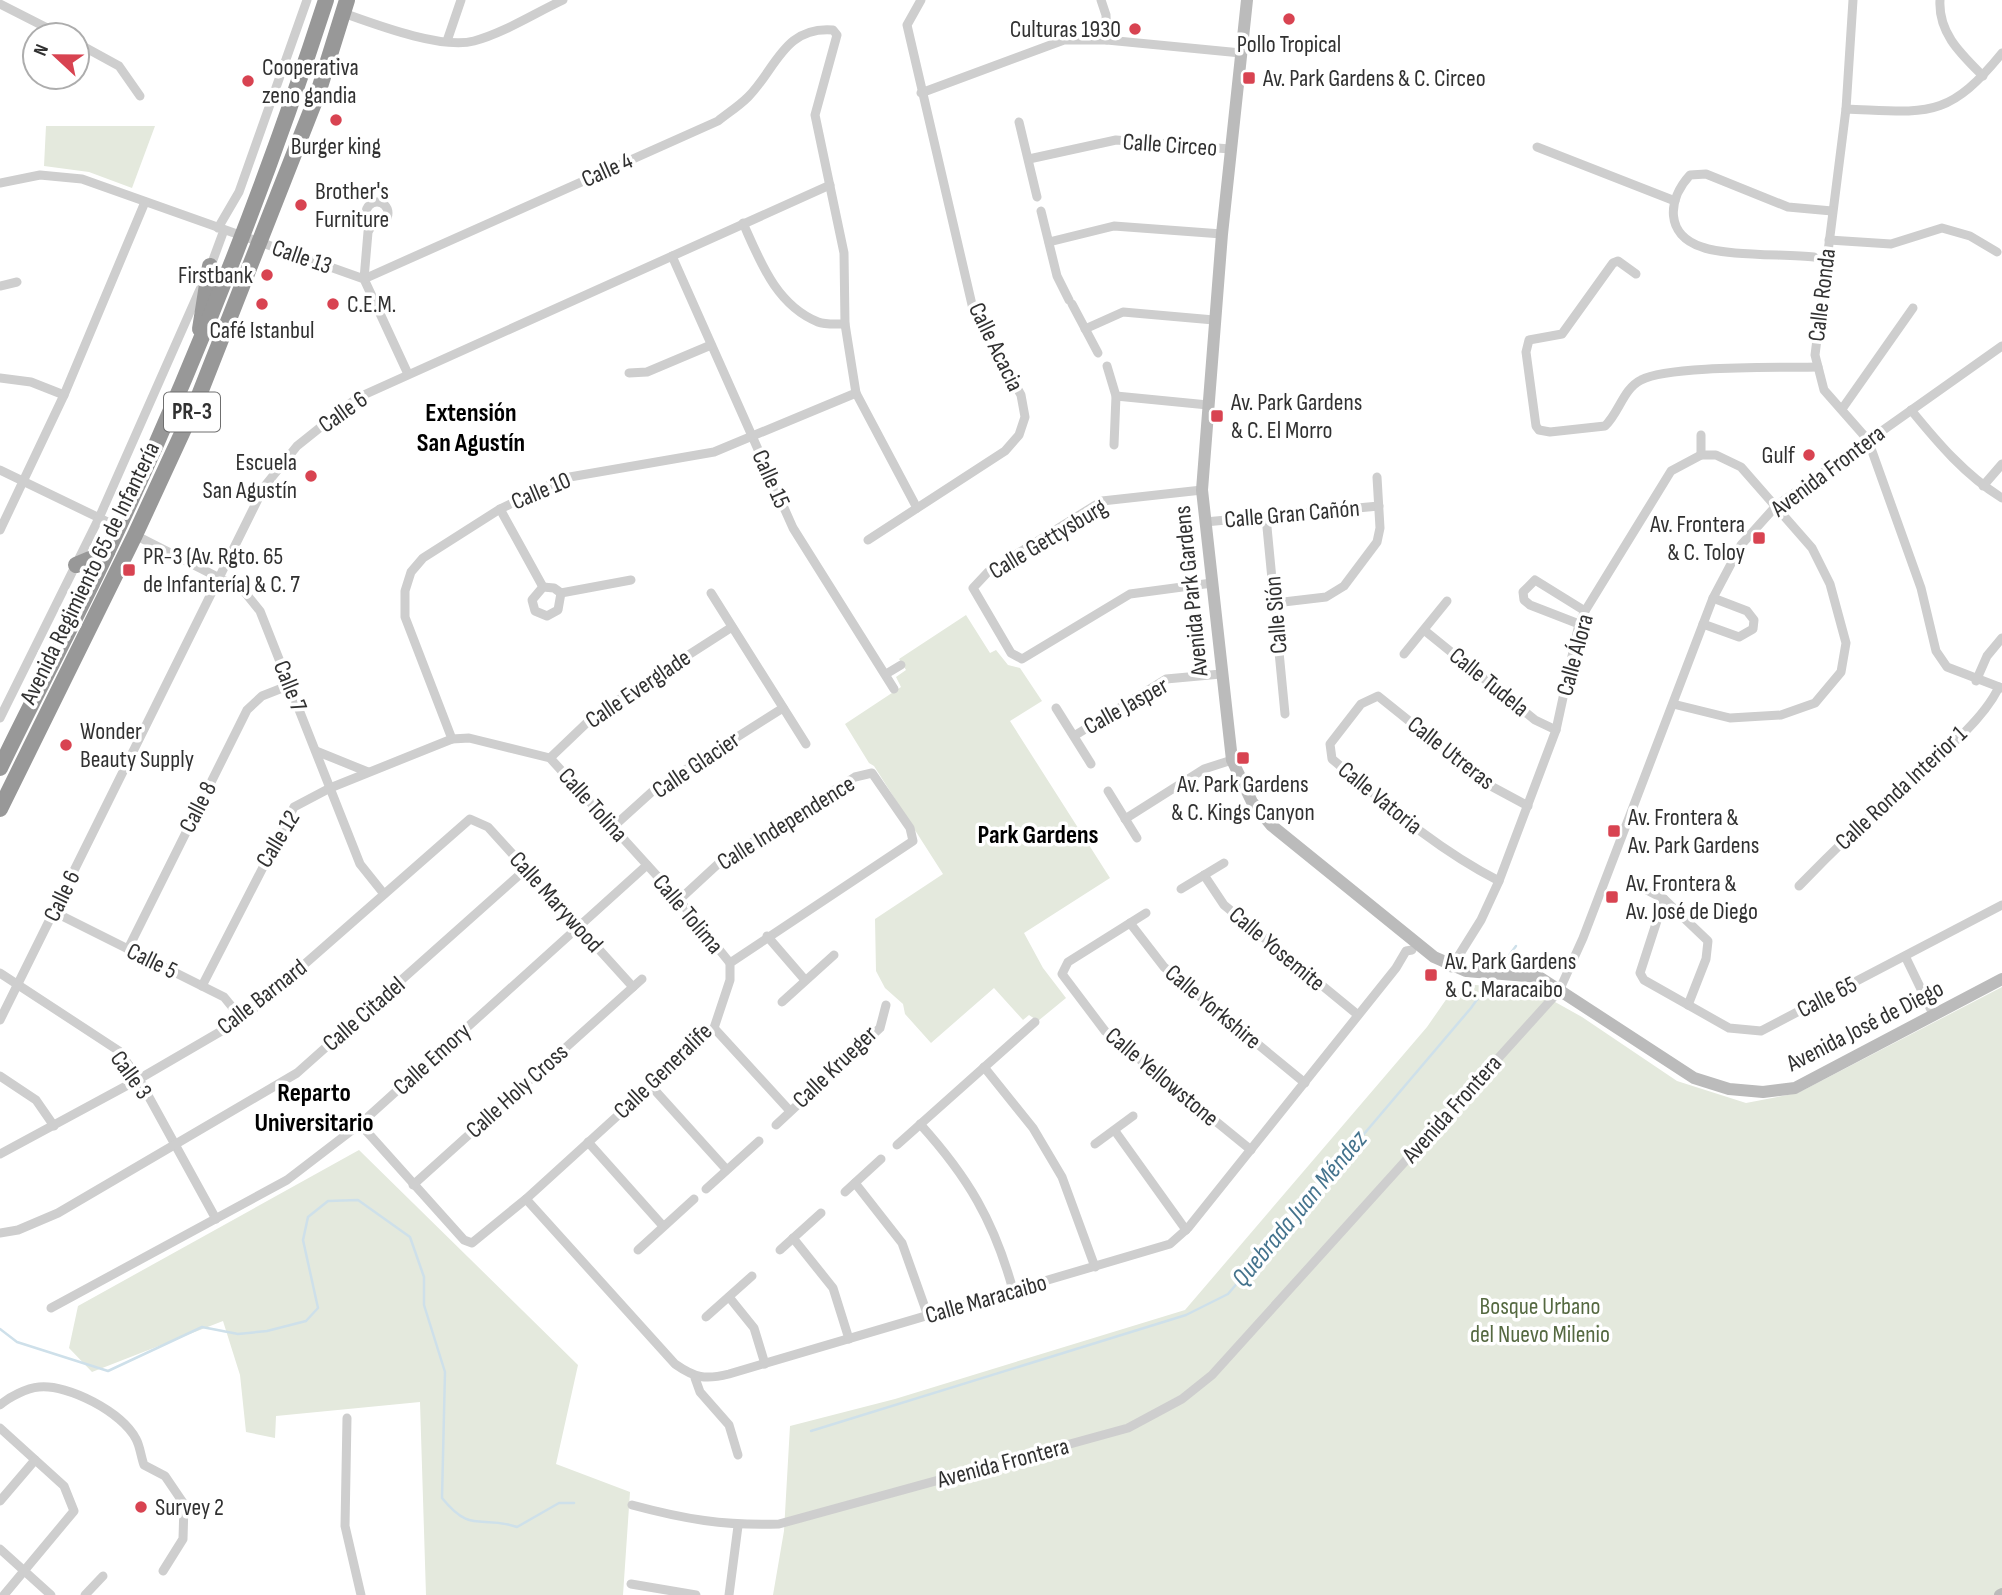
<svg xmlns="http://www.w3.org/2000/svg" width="2002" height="1595" font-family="'Sofia Sans Condensed',sans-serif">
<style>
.park{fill:#e4e9dd}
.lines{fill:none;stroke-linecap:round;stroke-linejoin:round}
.stream{stroke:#cee0ea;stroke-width:2.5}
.street{stroke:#cecece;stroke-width:9}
.secondary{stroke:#bbb;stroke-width:12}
.highway{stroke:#989898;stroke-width:16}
.poi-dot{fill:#d84351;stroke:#fff;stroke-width:2.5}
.labels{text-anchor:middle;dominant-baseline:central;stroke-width:7;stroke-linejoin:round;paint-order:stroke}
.shield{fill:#fff;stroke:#6f6f6f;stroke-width:2}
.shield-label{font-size:23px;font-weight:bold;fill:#313131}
.poi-label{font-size:24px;fill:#313131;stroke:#fff;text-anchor:start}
.street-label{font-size:24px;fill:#313131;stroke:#fff}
.park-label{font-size:24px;fill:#556941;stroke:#fff}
.neighbourhood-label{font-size:26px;font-weight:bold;fill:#000;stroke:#fff}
.water-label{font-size:26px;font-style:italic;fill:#44738d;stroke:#fff}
</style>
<rect width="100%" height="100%" fill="#fff"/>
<g class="park">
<polygon points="46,126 155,126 132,188 89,172 44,166"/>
<polygon points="966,615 990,653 996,650 1008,665 1020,668 1042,701 1010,721 1110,878 1024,933 1043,968 1066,998 1038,1021 1029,1015 1023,1020 994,988 931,1043 905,1014 903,1004 885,988 876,971 875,919 943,874 874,766 869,763 845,724 901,687 896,677 906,670 899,659"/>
<polygon points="1475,985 1530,988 1582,1017 1677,1081 1746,1103 1798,1093 2002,987 2002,1595 773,1595 784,1531 790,1426 895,1399 1185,1310 1427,1027 1452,991"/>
<polygon points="359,1150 578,1365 556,1464 630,1492 623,1595 426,1595 420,1402 276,1416 275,1438 246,1432 240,1375 223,1321 92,1372 69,1348 78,1306"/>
</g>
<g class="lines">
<g class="stream">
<polyline points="1499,969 1516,946"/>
<path d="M0,1329L17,1342L108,1371L202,1327L238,1334L267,1331L306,1321L318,1308L303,1240L308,1217L328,1201L358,1200L410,1237L424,1277V1305L445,1372L442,1498C472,1535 480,1514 517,1527L559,1503H574"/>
<polyline points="811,1431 1186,1315 1228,1294 1471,1008 1493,977"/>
</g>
<g class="street">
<polyline points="1101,0 1106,15 1107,40"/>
<polyline points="1853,0 1846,109 1815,355 1824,390 1868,440 1921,588 1936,651 1947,667 2002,688"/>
<path d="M1940,0C1938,33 1961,54 1983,76"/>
<polyline points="0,4 61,35"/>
<path d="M343,13C374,24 442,50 474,41C504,33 535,13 563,0"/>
<polyline points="447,41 461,0"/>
<polyline points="77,43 119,66 140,96"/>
<polyline points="921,93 1064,40 1107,40 1241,53"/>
<path d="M1846,109C1926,112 1947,121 2002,53"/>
<polyline points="1019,122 1037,197"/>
<polyline points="1537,147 1675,201"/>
<polyline points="1029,159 1116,140 1230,149"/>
<polyline points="0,183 40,175 82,179 364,279 408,374"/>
<circle cx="377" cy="213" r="11"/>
<polyline points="1041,211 1057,276 1069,300"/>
<path d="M743,223C760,261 776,305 818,322C825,325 837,324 845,324"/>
<polyline points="218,228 239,192 307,0"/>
<polyline points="1829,240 1891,244 1942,228 1970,236 1997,252"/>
<polyline points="1049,242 1114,226 1222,234"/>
<polyline points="672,256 793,528 894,689"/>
<path d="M1814,257C1786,254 1725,256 1702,247C1665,235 1667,200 1690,175L1706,174L1788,207L1832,211"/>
<polyline points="210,268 224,230"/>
<path d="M1636,274L1618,261L1613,263L1562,334L1529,340L1526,352L1536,426L1539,430L1550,432L1605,426C1619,413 1623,389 1641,380C1669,365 1781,368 1818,367"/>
<path d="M364,279L718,121C728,113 739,106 748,97C776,69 784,26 833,30L837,35L815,115L844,253L845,324L856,393L917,508"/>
<polyline points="364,279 368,232 373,223"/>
<polyline points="0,286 17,282"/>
<polyline points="1072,304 1098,353"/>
<polyline points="1085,329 1123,312 1214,320"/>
<polyline points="1107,366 1116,396 1114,445"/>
<polyline points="629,373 647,372 711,345"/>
<polyline points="0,378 31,382 64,395"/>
<polyline points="1116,396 1208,405"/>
<polyline points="1842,409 1913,308"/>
<path d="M1911,410C1938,443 1965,475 2002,498"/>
<polyline points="1701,435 1701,455"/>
<polyline points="0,470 118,527"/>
<polyline points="1983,486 2002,464"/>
<polyline points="1202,490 1102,501 988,572 973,588 1011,653 1022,659 1130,594 1212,583"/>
<polyline points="500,509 543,587"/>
<polyline points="1266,517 1285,714"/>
<polyline points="1205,522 1379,506"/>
<polyline points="0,530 64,395 145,202"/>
<polyline points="135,535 243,590 260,611 360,864 384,894"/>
<polyline points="868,540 1005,451 1019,435 1025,417 1021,395 973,309 907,25 921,0"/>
<polyline points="561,593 558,610 547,616 535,611 532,600 543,587 554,588 561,593 631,580"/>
<polyline points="711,593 806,744"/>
<polyline points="1275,603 1326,597 1344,586 1377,542 1380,528 1377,477"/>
<polyline points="1579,624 1530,605 1524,600 1523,592 1535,580 1585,611"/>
<polyline points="1703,624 1739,637 1753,629 1754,620 1747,611 1713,598"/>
<polyline points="1424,630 1535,720 1556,730"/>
<polyline points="1404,654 1447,601"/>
<polyline points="886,674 901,665"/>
<polyline points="1976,681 1987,656 2002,638"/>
<polyline points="1056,708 1091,764"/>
<polyline points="0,718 99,518 201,287"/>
<polyline points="1074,736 1166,679 1221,674"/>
<polyline points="452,739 405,617 405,591 411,572 423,558 500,509 564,478 714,452 856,393"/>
<polyline points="316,751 368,772"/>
<polyline points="550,758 595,715 732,627"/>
<polyline points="1108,791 1137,838"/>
<polyline points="1125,819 1204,769 1232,760"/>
<polyline points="613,827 655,789 783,708"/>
<polyline points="1204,875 1224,905 1358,1015"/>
<path d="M1499,881C1435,848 1387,805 1332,759L1330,744L1361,704L1378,696L1489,785L1528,806"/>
<path d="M1799,886C1832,852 1865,820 1901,788C1932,761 1981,725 1999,687"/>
<polyline points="1643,888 1664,899 1708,941 1706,959 1688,1005"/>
<polyline points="1181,889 1224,863"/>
<polyline points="1664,899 1640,973 1644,980 1729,1028 1761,1031 2002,905"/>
<polyline points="54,912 224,997 242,1019"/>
<polyline points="1146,913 1068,962 1062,974 1105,1031 1251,1150"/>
<polyline points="1130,923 1164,967 1305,1083"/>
<polyline points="767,936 805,980"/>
<polyline points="128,949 247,710 262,696 290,685"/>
<polyline points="1906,958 1934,1016"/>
<polyline points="1451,968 1481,920 1499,881 1556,730 1579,624 1585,611 1671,471 1701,455 1716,455 1741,467 1812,548 1830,584 1846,643 1841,672 1815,703 1781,715 1730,718 1673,704"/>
<polyline points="0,973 119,1051 139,1079 216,1219"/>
<polyline points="202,986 294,807 330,788 452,739 469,738 550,758 679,900 730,963"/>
<polyline points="782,1002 834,955"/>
<polyline points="0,1020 264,487 297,446 357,398 830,185"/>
<polyline points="714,1028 790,1111"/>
<polyline points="984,1067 1033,1128 1062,1177 1095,1267"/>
<polyline points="0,1076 36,1100 54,1126"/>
<polyline points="651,1086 726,1169"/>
<polyline points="360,1124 464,1240 472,1243 526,1199 714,1028 730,980 730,963 913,841 910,828 872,773 855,777 718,864 679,900"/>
<path d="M920,1124C968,1177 994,1221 1013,1290"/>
<polyline points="776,1125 880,1028 886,1005"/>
<polyline points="1115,1131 1186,1230"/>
<polyline points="588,1142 663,1226"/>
<polyline points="1095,1144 1133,1116"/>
<polyline points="897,1145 1035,1022"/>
<polyline points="0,1154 139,1079 242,1019 470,819 488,827 633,987"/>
<polyline points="855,1183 902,1243 928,1316"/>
<polyline points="413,1185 642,979"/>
<polyline points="706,1189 759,1141"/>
<polyline points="845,1192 881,1159"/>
<path d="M526,1199L675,1364C695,1378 705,1380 729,1374L1170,1244L1188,1228L1396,968L1406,951L1412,950"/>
<polyline points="0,1233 18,1230 58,1213 297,1073 526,869"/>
<polyline points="793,1238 833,1288 849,1339"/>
<polyline points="638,1250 694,1199"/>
<polyline points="780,1250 821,1213"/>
<polyline points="729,1297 754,1328 765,1364"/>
<polyline points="51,1308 287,1180 360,1124 647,865"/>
<polyline points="706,1317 752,1276"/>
<polyline points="695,1378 700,1392 729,1425 738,1455"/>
<path d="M0,1405C9,1397 27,1388 39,1387C68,1384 122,1412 136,1439C140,1446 141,1457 144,1465L165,1476L184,1504L183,1539L163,1571"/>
<polyline points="347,1418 345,1526 361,1595"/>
<polyline points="0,1428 64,1486 74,1511 4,1595"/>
<polyline points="0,1501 35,1460"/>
<path d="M632,1505C684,1519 724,1526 779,1524L1128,1428L1182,1399L1212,1375L1559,991L1583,938L1713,598L1741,545L1776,506L2002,346"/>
<polyline points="0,1549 51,1595"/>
<polyline points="631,1584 696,1595"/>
<polyline points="85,1595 103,1576"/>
<polyline points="729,1595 738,1526"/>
</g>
<g class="secondary">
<polyline points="1247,0 1222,234 1202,490 1232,760 1252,802 1271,825 1434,957 1466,971 1539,977 1694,1078 1729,1089 1763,1092 1795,1088 2002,979"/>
<polyline points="2000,1595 2002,1594"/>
</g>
<g class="highway">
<polyline points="200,329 210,266"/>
<polyline points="76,565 107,552"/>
<path d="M0,768C35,695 74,623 108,550C192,371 265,188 326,0"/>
<polyline points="0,809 135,535 196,403 318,93 347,0"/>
</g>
</g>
<g class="poi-dot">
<circle cx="1289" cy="19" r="7"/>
<circle cx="1135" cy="29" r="7"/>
<rect x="1242" y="71" width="14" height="14" rx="3.5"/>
<circle cx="248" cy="81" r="7"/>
<circle cx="336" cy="120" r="7"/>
<circle cx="301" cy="205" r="7"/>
<circle cx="267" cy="275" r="7"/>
<circle cx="262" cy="304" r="7"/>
<circle cx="333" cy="304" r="7"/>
<rect x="1210" y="409" width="14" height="14" rx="3.5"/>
<circle cx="1809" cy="455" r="7"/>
<circle cx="311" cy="476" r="7"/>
<rect x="1752" y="531" width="14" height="14" rx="3.5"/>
<rect x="122" y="563" width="14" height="14" rx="3.5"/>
<circle cx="66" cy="745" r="7"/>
<rect x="1236" y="751" width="14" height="14" rx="3.5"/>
<rect x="1607" y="824" width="14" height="14" rx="3.5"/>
<rect x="1605" y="890" width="14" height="14" rx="3.5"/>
<rect x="1424" y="968" width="14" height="14" rx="3.5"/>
<circle cx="141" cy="1507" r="7"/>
</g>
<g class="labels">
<rect class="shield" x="164" y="392.5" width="56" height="39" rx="5"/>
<g class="shield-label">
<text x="192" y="412">PR-3</text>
</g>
<g class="poi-label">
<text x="1121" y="29" text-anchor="end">Culturas 1930</text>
<text x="1289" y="44" text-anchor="middle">Pollo Tropical</text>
<text x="262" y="67">Cooperativa<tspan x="262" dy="28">zeno gandia</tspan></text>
<text x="1263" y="78">Av. Park Gardens &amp; C. Circeo</text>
<text x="336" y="146" text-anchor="middle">Burger king</text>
<text x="315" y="191">Brother's<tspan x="315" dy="28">Furniture</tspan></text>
<text x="253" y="275" text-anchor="end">Firstbank</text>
<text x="347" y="304">C.E.M.</text>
<text x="262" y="330" text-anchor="middle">Café Istanbul</text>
<text x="1231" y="402">Av. Park Gardens<tspan x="1231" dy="28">&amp; C. El Morro</tspan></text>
<text x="1795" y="455" text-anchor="end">Gulf</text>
<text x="297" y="462" text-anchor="end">Escuela<tspan x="297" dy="28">San Agustín</tspan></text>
<text x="1745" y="524" text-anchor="end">Av. Frontera<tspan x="1745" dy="28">&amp; C. Toloy</tspan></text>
<text x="143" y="556">PR-3 (Av. Rgto. 65<tspan x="143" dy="28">de Infantería) &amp; C. 7</tspan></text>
<text x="80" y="731">Wonder<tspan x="80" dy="28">Beauty Supply</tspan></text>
<text x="1243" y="784" text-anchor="middle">Av. Park Gardens<tspan x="1243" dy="28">&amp; C. Kings Canyon</tspan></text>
<text x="1628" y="817">Av. Frontera &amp;<tspan x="1628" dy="28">Av. Park Gardens</tspan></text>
<text x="1626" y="883">Av. Frontera &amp;<tspan x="1626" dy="28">Av. José de Diego</tspan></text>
<text x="1445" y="961">Av. Park Gardens<tspan x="1445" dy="28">&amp; C. Maracaibo</tspan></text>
<text x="155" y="1507">Survey 2</text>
</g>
<g class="street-label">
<text transform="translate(1170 145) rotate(4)">Calle Circeo</text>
<text transform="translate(607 170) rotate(-24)">Calle 4</text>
<text transform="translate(302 257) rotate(19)">Calle 13</text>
<text transform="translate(1822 295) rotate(-83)">Calle Ronda</text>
<text transform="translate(996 347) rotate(64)">Calle Acacia</text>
<text transform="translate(343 412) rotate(-35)">Calle 6</text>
<text transform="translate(1828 471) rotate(-37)">Avenida Frontera</text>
<text transform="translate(771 479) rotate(66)">Calle 15</text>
<text transform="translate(541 491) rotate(-23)">Calle 10</text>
<text transform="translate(1292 514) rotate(-5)">Calle Gran Cañón</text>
<text transform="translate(1048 539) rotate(-31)">Calle Gettysburg</text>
<text transform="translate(90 573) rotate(-64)">Avenida Regimiento 65 de Infantería</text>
<text transform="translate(1191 591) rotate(-96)">Avenida Park Gardens</text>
<text transform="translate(1276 615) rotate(-95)">Calle Sión</text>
<text transform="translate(1575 655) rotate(-75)">Calle Álora</text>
<text transform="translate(1489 682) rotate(39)">Calle Tudela</text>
<text transform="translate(290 686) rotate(68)">Calle 7</text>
<text transform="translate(638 689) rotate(-34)">Calle Everglade</text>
<text transform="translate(1126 706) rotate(-29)">Calle Jasper</text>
<text transform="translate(1451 753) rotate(38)">Calle Utreras</text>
<text transform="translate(696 765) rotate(-34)">Calle Glacier</text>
<text transform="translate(1901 788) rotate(-43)">Calle Ronda Interior 1</text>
<text transform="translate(1380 798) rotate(39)">Calle Vatoria</text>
<text transform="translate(593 805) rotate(48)">Calle Tolina</text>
<text transform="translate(198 807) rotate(-63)">Calle 8</text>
<text transform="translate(786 823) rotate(-32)">Calle Independence</text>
<text transform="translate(278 839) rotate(-59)">Calle 12</text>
<text transform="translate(62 896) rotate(-64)">Calle 6</text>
<text transform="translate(556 902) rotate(48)">Calle Marywood</text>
<text transform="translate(688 914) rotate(50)">Calle Tolima</text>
<text transform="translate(1277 949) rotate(40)">Calle Yosemite</text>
<text transform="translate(152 961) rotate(26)">Calle 5</text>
<text transform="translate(262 997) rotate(-38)">Calle Barnard</text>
<text transform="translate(1827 997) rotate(-27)">Calle 65</text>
<text transform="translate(1213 1007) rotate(40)">Calle Yorkshire</text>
<text transform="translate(364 1014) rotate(-41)">Calle Citadel</text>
<text transform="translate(1865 1026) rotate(-27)">Avenida José de Diego</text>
<text transform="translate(432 1059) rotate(-42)">Calle Emory</text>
<text transform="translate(835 1067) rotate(-44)">Calle Krueger</text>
<text transform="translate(663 1071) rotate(-44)">Calle Generalife</text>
<text transform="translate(131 1075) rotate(54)">Calle 3</text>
<text transform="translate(1162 1077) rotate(40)">Calle Yellowstone</text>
<text transform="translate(517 1091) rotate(-42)">Calle Holy Cross</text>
<text transform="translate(1452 1109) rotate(-48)">Avenida Frontera</text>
<text transform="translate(986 1299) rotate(-16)">Calle Maracaibo</text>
<text transform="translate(1003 1463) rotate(-15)">Avenida Frontera</text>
</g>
<g class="park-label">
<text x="1540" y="1306">Bosque Urbano<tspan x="1540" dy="28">del Nuevo Milenio</tspan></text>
</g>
<g class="neighbourhood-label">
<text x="471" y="413">Extensión<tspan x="471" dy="30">San Agustín</tspan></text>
<text x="1038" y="835">Park Gardens</text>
<text x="314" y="1093">Reparto<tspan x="314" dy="30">Universitario</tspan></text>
</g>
<g class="water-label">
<text transform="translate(1300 1209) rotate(-50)">Quebrada Juan Méndez</text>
</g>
</g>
<g transform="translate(56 56) rotate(292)"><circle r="33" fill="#ffffff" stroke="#adadad" stroke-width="2"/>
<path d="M0-5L12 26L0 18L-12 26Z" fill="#d84351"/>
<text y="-10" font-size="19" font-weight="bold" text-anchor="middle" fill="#313131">N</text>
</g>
</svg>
